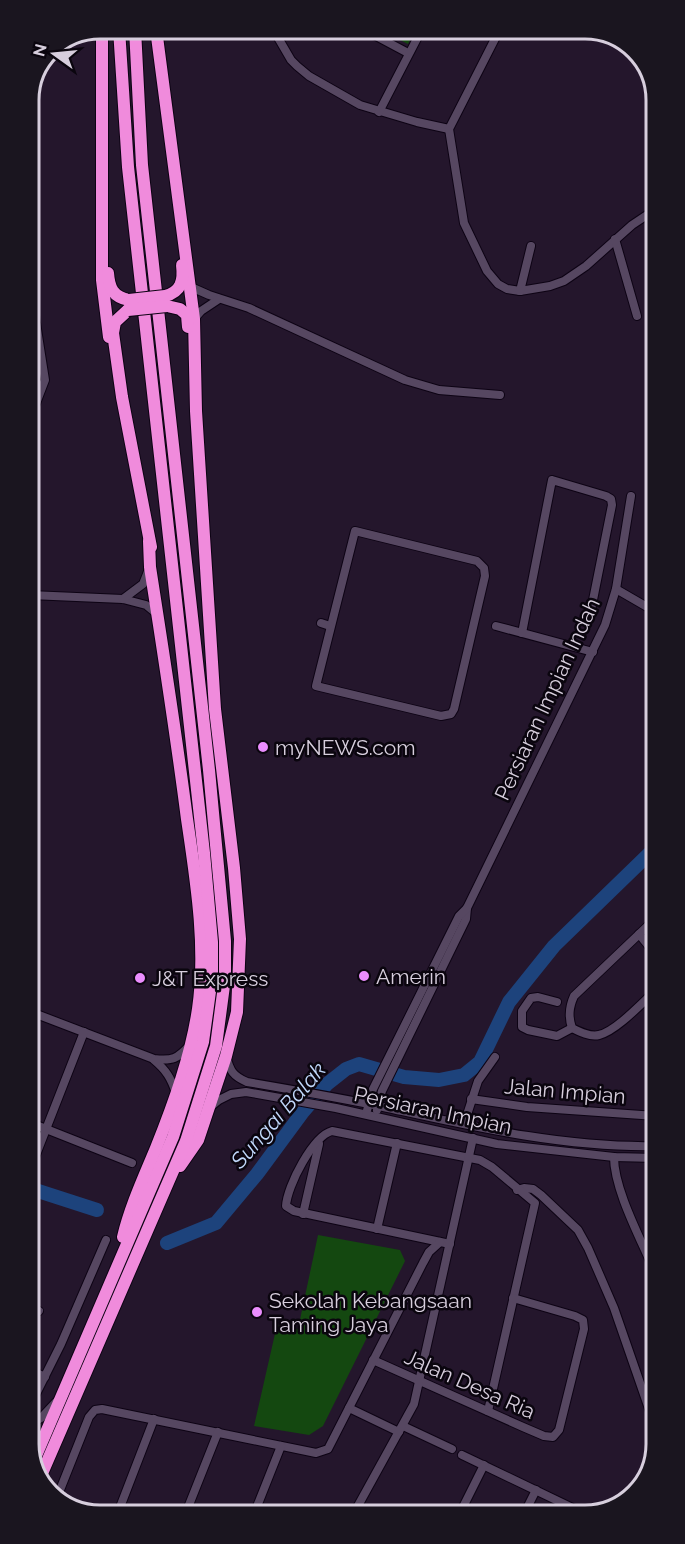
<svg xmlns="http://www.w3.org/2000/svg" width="685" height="1544" font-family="Raleway,sans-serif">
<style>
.green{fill:#144810}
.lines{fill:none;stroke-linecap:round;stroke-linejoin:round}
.river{stroke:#1d437c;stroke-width:14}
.minor-casing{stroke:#0d0314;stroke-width:10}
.highway-casing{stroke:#0d0314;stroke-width:14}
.minor{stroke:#564761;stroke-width:8}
.highway{stroke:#f08bdc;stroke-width:12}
.highway-bridge-casing{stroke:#0d0314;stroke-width:14;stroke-linecap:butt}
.highway-bridge{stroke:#f08bdc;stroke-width:12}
.poi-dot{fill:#ea8dfd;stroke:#0a050e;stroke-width:2}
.labels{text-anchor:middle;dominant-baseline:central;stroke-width:5;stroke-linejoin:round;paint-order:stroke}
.street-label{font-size:21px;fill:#d7cedd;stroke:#0a050e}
.poi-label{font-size:21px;fill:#d7cedd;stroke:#0a050e;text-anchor:start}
.water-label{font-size:22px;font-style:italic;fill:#c0d7fa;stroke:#0a050e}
.rim{fill:none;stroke:#d7cedd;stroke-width:3}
</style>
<rect width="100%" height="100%" fill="#24162c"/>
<g class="green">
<polygon points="378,29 416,29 408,44"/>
<polygon points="318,1235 400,1250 405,1261 323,1426 309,1435 254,1426 277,1325 298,1329"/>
</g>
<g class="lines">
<g class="river">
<polyline points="32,1189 97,1210"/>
<polyline points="167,1243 216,1223 257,1174 302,1113 327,1084 346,1069 359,1064 404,1077 439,1080 464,1075 480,1062 509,1002 554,946 655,848"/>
</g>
<defs>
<g id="minor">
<polyline points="273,29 291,60 297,66 309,76 360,105 417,122 449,129"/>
<polyline points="363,29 408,53"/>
<polyline points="500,29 449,129 464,223 487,271 498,284 507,289 520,291 550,286 564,281 586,266 632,225 653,211"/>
<polyline points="379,112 422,29"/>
<polyline points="615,239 637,316"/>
<polyline points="29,278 45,380 30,419"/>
<polyline points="191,287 209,295 249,308 405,380 439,390 500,395"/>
<polyline points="520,291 531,246"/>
<polyline points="194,319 201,311 219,299"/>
<polygon points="355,531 477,561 484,568 485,576 454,709 451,714 441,716 316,686"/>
<polyline points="616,589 654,611"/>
<polyline points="30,595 123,599 146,605 157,614"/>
<polyline points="123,599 143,584 149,569"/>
<polyline points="321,623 330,626"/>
<polyline points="496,626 593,652"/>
<polyline points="522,633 552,480 606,496 611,499 612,505 591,610"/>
<path d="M655,919L574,996C569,1007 568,1016 572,1028C580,1032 590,1037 599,1035C616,1031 642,1003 655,991"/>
<polyline points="639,934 655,954"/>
<polyline points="557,1002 538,997 531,998 522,1011 522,1027 528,1030 557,1036 572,1028"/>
<path d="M31,1012L154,1059C173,1061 177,1059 190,1045"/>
<path d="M226,1056C230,1071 233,1076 247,1082C294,1090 341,1098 388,1108C475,1127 565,1148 656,1146"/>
<path d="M154,1060C166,1070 171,1078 176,1093"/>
<polyline points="471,1099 527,1107 656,1116"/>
<polyline points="209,1108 219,1100 231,1094 246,1092 336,1108 497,1144 614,1157 656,1158"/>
<polyline points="377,1110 382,1091 466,919 467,908"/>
<polyline points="366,1114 373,1089 459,916 467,908 605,625 616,589 631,496"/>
<polyline points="31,1123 132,1163"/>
<polyline points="464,1124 478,1081 495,1057"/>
<path d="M614,1157C614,1191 643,1243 656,1275"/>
<polyline points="32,1165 84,1032"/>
<polyline points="517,1190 524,1188 533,1189 541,1195 578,1230 588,1248 614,1308 656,1429"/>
<polyline points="303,1214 319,1144"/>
<polyline points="377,1229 397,1143"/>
<path d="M450,1244L294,1211L286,1206C287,1186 313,1136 332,1131L480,1160L492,1167L535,1203L488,1411"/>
<polyline points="32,1308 39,1311"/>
<polyline points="373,1360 523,1427 544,1436 553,1437 559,1430 584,1329 583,1320 575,1316 513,1298"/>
<polyline points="32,1371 45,1377"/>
<polyline points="32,1402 61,1344 106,1240"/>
<polyline points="349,1408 399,1432"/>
<polyline points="32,1423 41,1418 56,1402"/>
<polyline points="403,1426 452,1449"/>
<polyline points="462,1455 581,1512"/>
<polyline points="56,1500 89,1417 95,1410 102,1409 316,1453 328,1449 423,1263 429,1252 440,1242"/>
<polyline points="525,1512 536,1490"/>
<polyline points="354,1513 414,1404 473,1138"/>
<polyline points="460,1513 484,1465"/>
<polyline points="254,1514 281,1446"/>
<polyline points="117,1515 154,1419"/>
<polyline points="185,1515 218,1432"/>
</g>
<g id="highway">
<polyline points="102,29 102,280 109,337"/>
<polyline points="156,29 194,319 196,411 215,709 234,868 240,939 237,1012 226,1056 198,1140 180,1166"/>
<path d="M108,273C109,288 113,297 129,300"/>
<path d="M165,296C181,292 184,281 182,265"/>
<polyline points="167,306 180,309 187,315 188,327"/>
<polyline points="128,310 115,322 113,333 122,397 151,547"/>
<path d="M123,1237C130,1207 144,1177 156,1148C174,1103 191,1056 198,1009C207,947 196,880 187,819C176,734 163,650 150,567L149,541"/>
<polyline points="32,1465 173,1137 203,1042 212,977 212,942 204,853 128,167 119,29"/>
<polyline points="40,1478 186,1141 216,1046 225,978 225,941 209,770 142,165 135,29"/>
</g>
</defs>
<use href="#minor" class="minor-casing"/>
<use href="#highway" class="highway-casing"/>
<use href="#minor" class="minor"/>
<use href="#highway" class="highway"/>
<defs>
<g id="highway-bridge">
<polyline points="129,300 165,296"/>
<polyline points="128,310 167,306"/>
</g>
</defs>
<use href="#highway-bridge" class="highway-bridge-casing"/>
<use href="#highway-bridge" class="highway-bridge"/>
</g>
<g class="poi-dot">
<circle cx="263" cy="747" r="6"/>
<circle cx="364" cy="976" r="6"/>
<circle cx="140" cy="978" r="6"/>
<circle cx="257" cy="1312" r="6"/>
</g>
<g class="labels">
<g class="street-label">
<text transform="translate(547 699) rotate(-65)">Persiaran Impian Indah</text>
<text transform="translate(565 1091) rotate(5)">Jalan Impian</text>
<text transform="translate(433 1110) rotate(12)">Persiaran Impian</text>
<text transform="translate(470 1384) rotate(24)">Jalan Desa Ria</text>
</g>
<g class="poi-label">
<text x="275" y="747">myNEWS.com</text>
<text x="376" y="976">Amerin</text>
<text x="152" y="978">J&amp;T Express</text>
<text x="269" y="1300">Sekolah Kebangsaan<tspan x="269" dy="24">Taming Jaya</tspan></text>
</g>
<g class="water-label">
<text transform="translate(278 1115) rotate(-49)">Sungai Balak</text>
</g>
</g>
<path d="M0 0H685V1544H0ZM100 39H585A61 61 0 0 1 646 100V1444A61 61 0 0 1 585 1505H100A61 61 0 0 1 39 1444V100A61 61 0 0 1 100 39Z" fill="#1a151f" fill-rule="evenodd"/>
<path class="rim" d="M100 39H585A61 61 0 0 1 646 100V1444A61 61 0 0 1 585 1505H100A61 61 0 0 1 39 1444V100A61 61 0 0 1 100 39Z"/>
<g transform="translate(54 54) rotate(285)" stroke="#0a050e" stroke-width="4.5" paint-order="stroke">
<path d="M0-4.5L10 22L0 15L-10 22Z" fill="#d7cedd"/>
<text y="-9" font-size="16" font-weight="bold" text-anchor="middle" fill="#d7cedd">N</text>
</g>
</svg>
